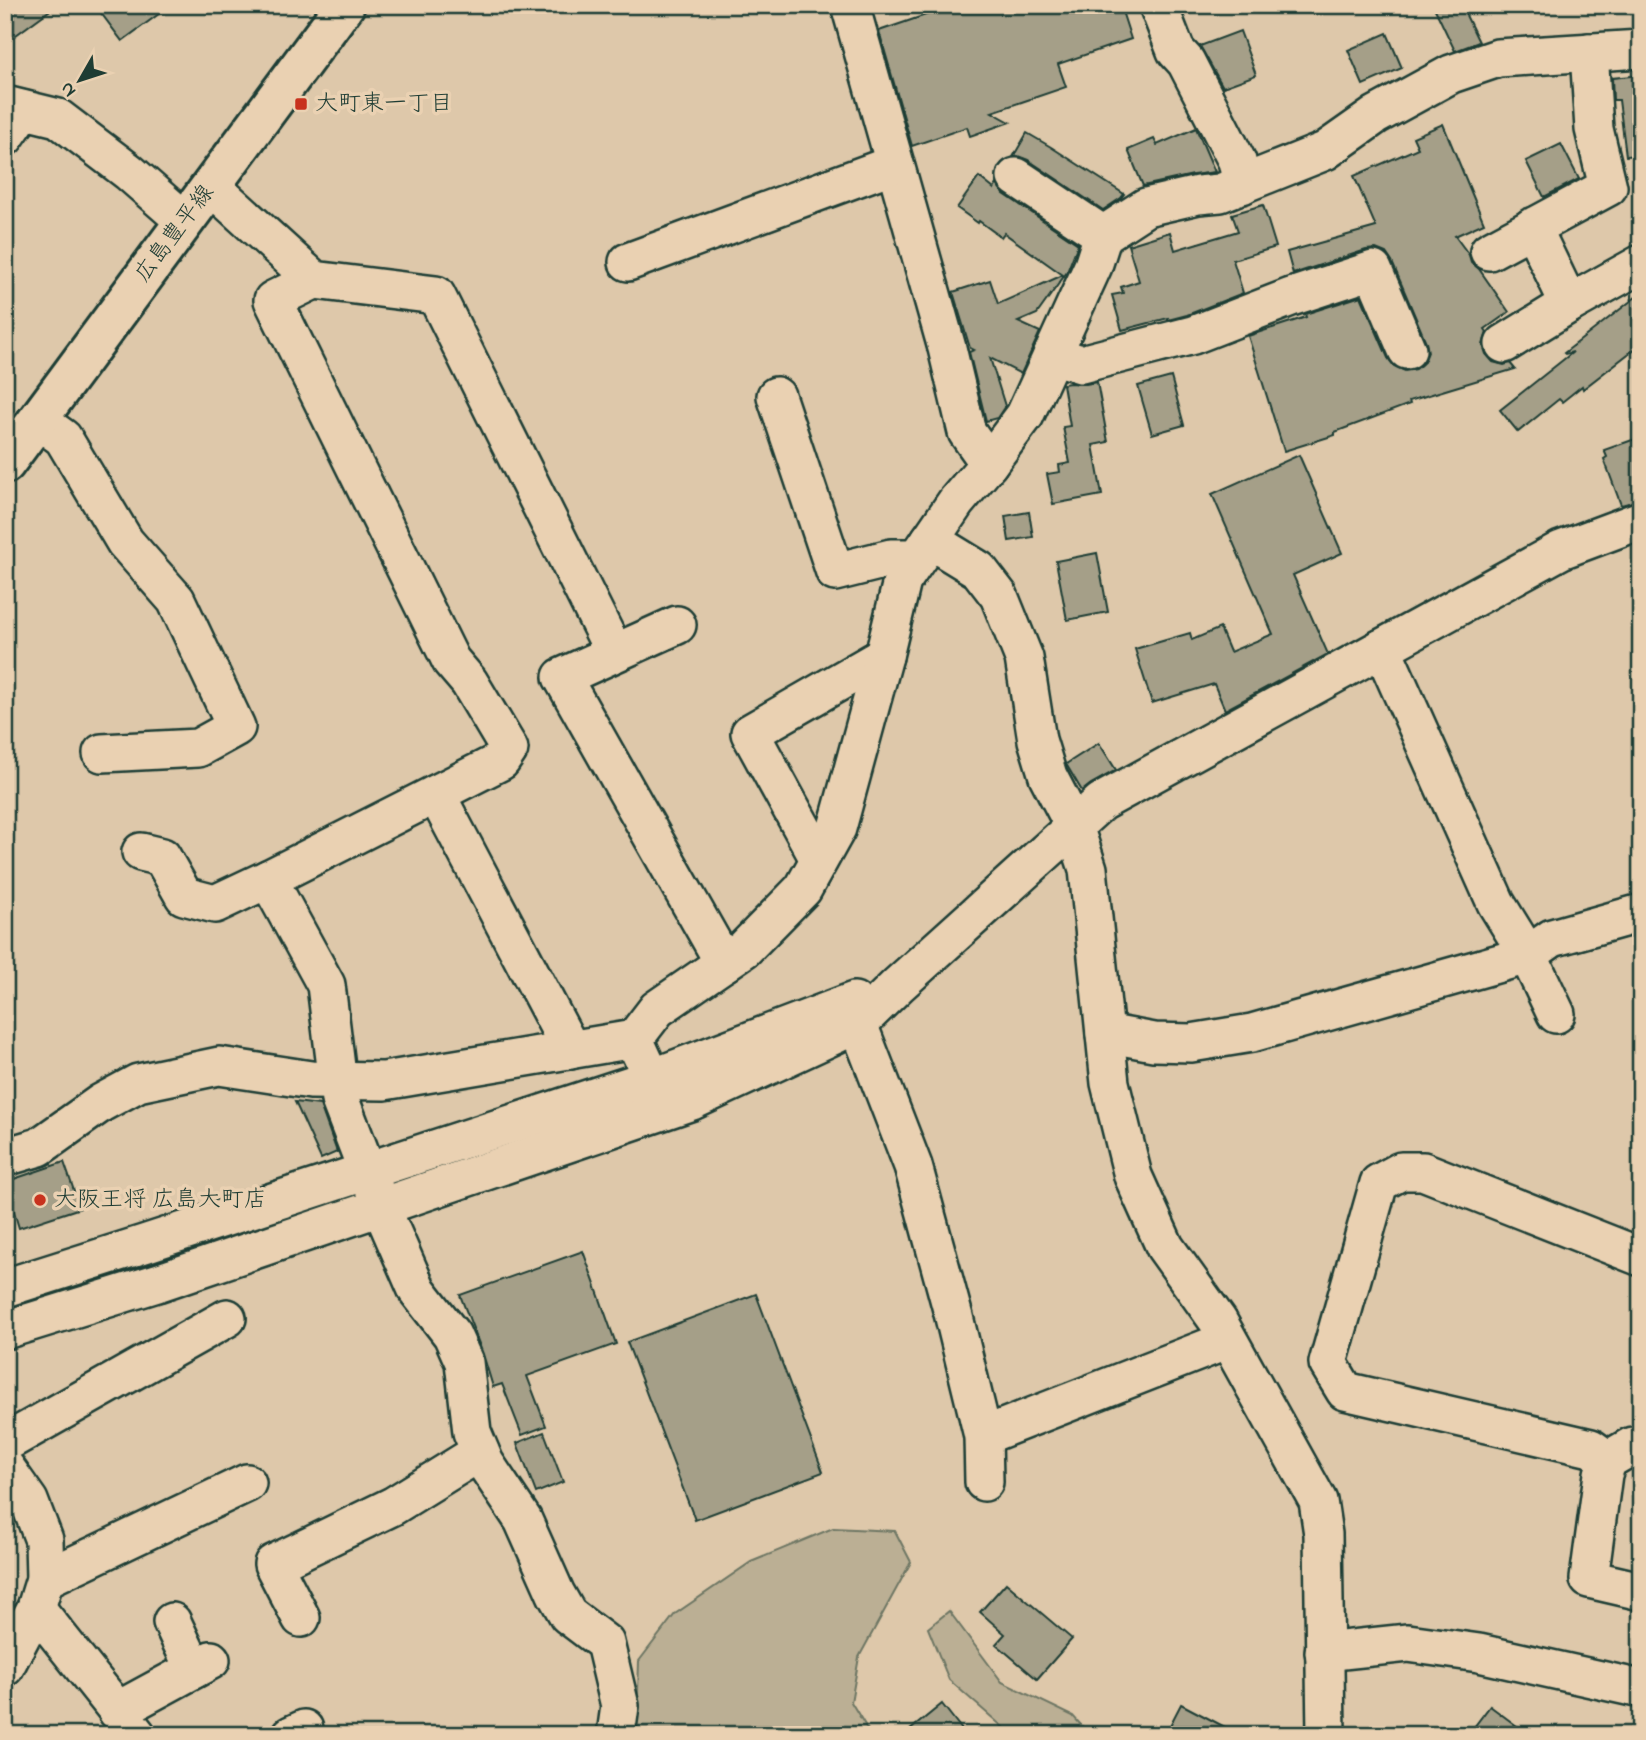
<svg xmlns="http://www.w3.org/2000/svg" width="1646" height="1740" font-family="'Indie Flower','Klee One',sans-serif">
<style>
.green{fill:#bbaf94;stroke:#6d7664;stroke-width:2}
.building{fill:#a59f88;stroke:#1f3d34;stroke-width:2}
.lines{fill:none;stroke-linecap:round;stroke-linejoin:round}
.minor-casing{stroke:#1f3d34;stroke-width:42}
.major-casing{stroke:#1f3d34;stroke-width:44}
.minor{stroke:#ead1b2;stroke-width:37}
.major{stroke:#ead1b2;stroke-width:38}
.poi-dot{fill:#c8321e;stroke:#ead1b2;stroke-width:2.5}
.labels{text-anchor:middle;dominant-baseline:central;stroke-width:7;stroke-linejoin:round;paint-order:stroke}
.poi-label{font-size:23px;fill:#1f3d34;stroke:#ead1b2;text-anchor:start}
.street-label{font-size:23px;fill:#1f3d34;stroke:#ead1b2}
</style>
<rect width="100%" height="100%" fill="#dec8aa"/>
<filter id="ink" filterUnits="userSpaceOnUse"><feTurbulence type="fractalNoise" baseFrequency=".0143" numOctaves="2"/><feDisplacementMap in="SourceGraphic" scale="14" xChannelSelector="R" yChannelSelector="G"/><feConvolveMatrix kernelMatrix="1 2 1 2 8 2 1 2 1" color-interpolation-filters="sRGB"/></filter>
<g filter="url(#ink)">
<g class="green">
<polygon points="833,1528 895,1531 911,1562 859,1657 851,1702 871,1735 634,1735 637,1724 639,1661 675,1614 751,1562"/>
<polygon points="949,1611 1002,1682 1073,1716 1090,1735 1012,1735 949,1680 928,1628"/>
</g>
<g class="building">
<polygon points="5,5 57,5 5,43"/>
<polygon points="95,5 171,5 122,41"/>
<polygon points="955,5 1120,5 1131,39 1058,64 1066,87 992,112 1010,122 970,136 967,127 912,146 879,31"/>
<polygon points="1433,5 1461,5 1479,42 1455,51"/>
<polygon points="1240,31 1256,75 1223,87 1200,46"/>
<polygon points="1387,33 1402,68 1363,85 1348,50"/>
<polygon points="1641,75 1641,155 1626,156 1619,100 1613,100 1612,78"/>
<polygon points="1443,124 1484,223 1455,236 1469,255 1471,262 1479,269 1509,312 1485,329 1487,332 1483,345 1486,354 1493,362 1504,365 1510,363 1515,369 1409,401 1410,404 1335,432 1335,435 1284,451 1248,336 1306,317 1305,314 1361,296 1388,358 1394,366 1405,371 1416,369 1424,362 1428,352 1426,342 1392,262 1386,253 1376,249 1366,250 1293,274 1287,252 1376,227 1354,176 1418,148 1413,137"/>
<polygon points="1196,128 1215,172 1193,175 1143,186 1128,150 1154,139 1157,145"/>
<polygon points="1027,133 1051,147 1124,194 1121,198 1103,210 1028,160 1018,156 1013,157"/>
<polygon points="1561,144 1579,179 1544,197 1526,161"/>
<polygon points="979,177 994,189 997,184 1004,194 1078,244 1067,272 1037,314 1018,322 1040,332 1021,374 990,358 1005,406 997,418 986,421 969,352 974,350 970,348 953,292 990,280 998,304 1063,275 1004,233 1001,237 979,221 978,223 957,208"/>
<polygon points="1263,205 1276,247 1233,260 1243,293 1187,315 1168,320 1168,318 1122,330 1112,295 1123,293 1121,287 1139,281 1128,245 1170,232 1175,250 1238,231 1232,214"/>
<polygon points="1641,293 1641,344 1583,389 1582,386 1562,402 1559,399 1518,432 1500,410 1573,352 1565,354 1564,353"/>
<polygon points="1171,377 1184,425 1152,434 1138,386"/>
<polygon points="1097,382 1108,442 1093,445 1102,495 1053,504 1047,474 1060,472 1059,465 1070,463 1063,427 1070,426 1063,384 1070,383 1086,384"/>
<polygon points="1641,437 1641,500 1621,505 1604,459 1607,457 1604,450"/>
<polygon points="1299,455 1342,553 1293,575 1328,654 1225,710 1214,684 1152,703 1135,649 1190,633 1192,640 1220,628 1230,652 1273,634 1212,494"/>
<polygon points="1029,512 1033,537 1009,541 1005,516"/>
<polygon points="1097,553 1108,612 1067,620 1056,561"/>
<polygon points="1099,743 1116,770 1091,784 1082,791 1066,764"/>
<polygon points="295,1102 320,1105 337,1152 321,1159"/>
<polygon points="64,1162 80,1208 19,1228 5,1182"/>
<polygon points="583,1251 616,1344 527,1376 546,1426 522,1435 502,1384 493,1387 483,1354 460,1295"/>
<polygon points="756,1294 823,1472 695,1520 627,1342"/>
<polygon points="544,1432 563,1482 536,1493 517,1443"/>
<polygon points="1006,1583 1072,1639 1037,1679 996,1644 1005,1634 980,1612"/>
<polygon points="942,1704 966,1735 904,1735"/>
<polygon points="1181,1704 1240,1735 1165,1735"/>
<polygon points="1490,1706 1529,1735 1468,1735"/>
</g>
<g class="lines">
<defs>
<g id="minor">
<polyline points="850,5 947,348 967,432 989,463"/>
<polyline points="1158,5 1176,51 1186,62 1237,161 1242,185"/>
<polyline points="5,105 58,118 129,172 185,221"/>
<polyline points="5,137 24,110"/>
<polyline points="1016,177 1103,235"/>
<polyline points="211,186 314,280"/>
<polyline points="1532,227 1569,304"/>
<polyline points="1489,251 1608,187 1594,129 1589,52"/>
<polyline points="628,262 894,164"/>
<polyline points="1504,344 1569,304 1641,264"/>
<polyline points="1052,355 1081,364 1193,335 1291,297 1373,270 1407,350"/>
<polyline points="776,396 835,572 891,558 917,558"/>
<polyline points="38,420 63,438 125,542 176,600 236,727 198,748 102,753"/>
<polyline points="930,540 979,570 999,596 1024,658 1037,740 1048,776 1074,826 1088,869 1110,1083 1133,1176 1165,1247 1218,1321 1318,1501 1323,1534 1326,1735"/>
<polyline points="677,625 562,677 724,963"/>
<polyline points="1382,648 1496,903 1528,955 1556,1014"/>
<polyline points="436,794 571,1050"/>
<polyline points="141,852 162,857 184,896 215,904 268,879 501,761 509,749 469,682 451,661 273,300 314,280 436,295 614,652"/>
<polyline points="819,859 750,733 884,656"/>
<polyline points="268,879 326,985 340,1100 381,1207 417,1290 452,1335 464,1362 472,1432 485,1463 523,1520 556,1594 568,1615 605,1643 620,1706 616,1735"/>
<polyline points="858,1024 913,1166 954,1317 983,1436 984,1482"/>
<polyline points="1105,1033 1154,1042 1191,1043 1252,1033 1528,955 1552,938 1641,913"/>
<polyline points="652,1078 634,1039 657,1009 744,949 803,889 837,828 884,656 902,581 956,502 989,463 1025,415 1093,266 1103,235 1146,207 1198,195 1220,193 1325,151 1376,115 1451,74 1498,58 1641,49"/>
<polyline points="5,1157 39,1147 101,1103 138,1083 219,1066 311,1080 384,1081 634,1039"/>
<polyline points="5,1288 144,1244 652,1078 854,1001"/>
<polyline points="5,1330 157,1283 692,1101 858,1024 898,985 1101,802 1561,550 1641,520"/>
<polyline points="983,1436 1228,1340"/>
<polyline points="5,1443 227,1318"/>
<polyline points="1641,1446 1632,1446 1608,1460 1603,1474 1589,1579 1641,1591"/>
<polyline points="1608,1460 1591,1448 1345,1391 1328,1363 1379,1183 1401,1171 1423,1171 1641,1257"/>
<polyline points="5,1467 29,1501 44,1540 45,1579 36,1608 5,1667"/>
<polyline points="45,1579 247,1483"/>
<polyline points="36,1608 137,1735"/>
<polyline points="301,1618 273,1564 393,1506 480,1452"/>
<polyline points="172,1622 194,1669"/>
<polyline points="1324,1652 1408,1643 1479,1653 1641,1689"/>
<polyline points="117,1711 211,1660"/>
<polyline points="291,1735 304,1729"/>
</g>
<polyline id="major" points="5,464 345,5"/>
</defs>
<use href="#minor" class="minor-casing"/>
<use href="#major" class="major-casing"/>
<use href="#minor" class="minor"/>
<use href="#major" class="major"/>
</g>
</g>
<g class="poi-dot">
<rect x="294" y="97" width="14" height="14" rx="3.5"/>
<circle cx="40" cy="1200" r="7"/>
</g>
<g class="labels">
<g class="poi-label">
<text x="315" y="104">大町東一丁目</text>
<text x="54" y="1200">大阪王将 広島大町店</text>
</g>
<g class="street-label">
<text transform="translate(175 234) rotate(-53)">広島豊平線</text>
</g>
</g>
<rect width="1646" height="1740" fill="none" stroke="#ead1b2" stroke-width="28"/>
<rect x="14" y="14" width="1618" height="1712" fill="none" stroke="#1f3d34" stroke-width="2.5" filter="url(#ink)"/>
<g transform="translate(80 80) rotate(231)" stroke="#ead1b2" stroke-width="5" paint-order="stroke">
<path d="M0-5L12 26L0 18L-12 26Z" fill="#1f3d34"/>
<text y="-10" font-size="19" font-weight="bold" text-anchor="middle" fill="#1f3d34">N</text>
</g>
</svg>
